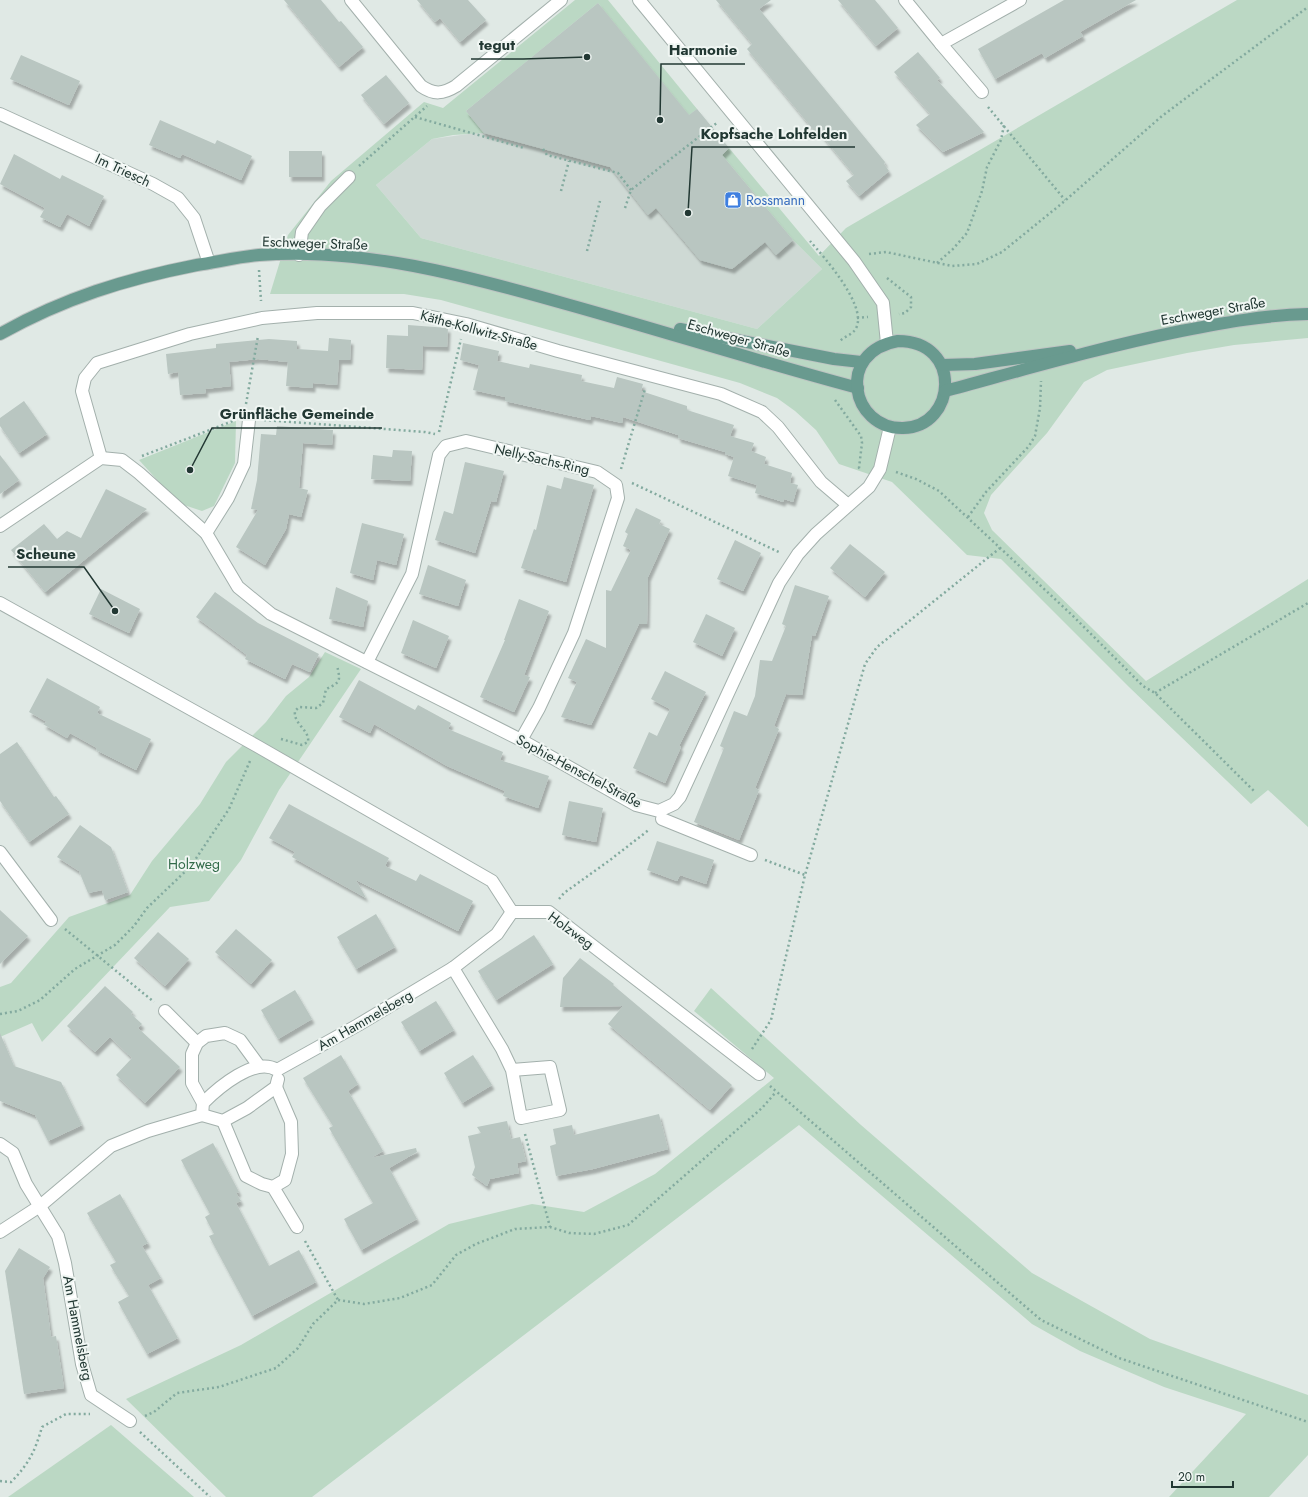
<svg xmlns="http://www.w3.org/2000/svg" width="1308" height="1497" font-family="Jost,sans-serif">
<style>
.built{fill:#ced9d4}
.green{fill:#bbd8c4}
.building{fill:#b9c6c1;filter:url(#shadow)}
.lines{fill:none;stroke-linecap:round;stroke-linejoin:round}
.minor-casing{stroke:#a3b0ac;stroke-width:14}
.major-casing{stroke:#bdc3c2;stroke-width:14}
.path{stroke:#83aa9f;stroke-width:2.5;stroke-dasharray:2 3;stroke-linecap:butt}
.minor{stroke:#fff;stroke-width:12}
.major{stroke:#699a8f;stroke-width:12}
.labels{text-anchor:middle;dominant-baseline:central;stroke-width:4;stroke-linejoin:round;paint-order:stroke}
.street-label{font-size:14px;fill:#223833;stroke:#f0f6f3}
.shop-label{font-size:14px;fill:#366cbe;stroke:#f0f6f3;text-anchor:start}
.park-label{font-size:14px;fill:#316a49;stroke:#f0f6f3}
.leader{fill:none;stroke:#223833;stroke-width:1.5}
.callout-dot{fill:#223833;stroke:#f0f6f3;stroke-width:1.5}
.callout-label{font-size:15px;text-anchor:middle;font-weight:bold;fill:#223833;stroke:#f0f6f3;stroke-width:4;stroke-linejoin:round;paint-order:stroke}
</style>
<defs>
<filter id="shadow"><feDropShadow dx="2.5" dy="4.5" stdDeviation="1" flood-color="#0004"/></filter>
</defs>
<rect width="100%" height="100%" fill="#e0e9e5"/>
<polygon class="built" points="598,3 697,109 729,148 722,155 793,240 822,269 757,329 421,238 376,185 432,139 483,132 466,111"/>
<g class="green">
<polygon points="575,0 608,0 697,109 689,115 598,3 466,111 484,133 453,135 432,139 376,185 421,238 757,329 822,269 793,240 722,155 729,148 819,256 846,228 1237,0 1308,0 1308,338 1234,345 1187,353 1107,370 1084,382 1047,433 991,495 984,513 992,530 1146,681 1308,579 1308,827 1268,790 1251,804 1129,687 1001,559 967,555 892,482 839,464 816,430 795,411 777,398 740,383 441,300 404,294 270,294 288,235 331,181 424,102 443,108"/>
<polygon points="236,421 235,463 214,506 202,511 178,503 139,460"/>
<polygon points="325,652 361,669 279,790 241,860 209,901 170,907 42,1042 32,1023 0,1037 0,987 11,983 69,917 130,895 152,861 200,804 226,762 266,722 286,696 309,677"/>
<polygon points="711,988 861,1125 1032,1273 1150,1339 1308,1395 1308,1455 1269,1497 1169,1497 1246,1414 1164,1387 1080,1351 1032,1324 799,1125 312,1497 226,1497 126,1399 241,1345 449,1224 532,1204 584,1212 655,1174 774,1078 694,1011"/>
<polygon points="111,1425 194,1497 8,1497"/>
</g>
<g class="building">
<polygon points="284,0 321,0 339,22 341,21 363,47 339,67"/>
<polygon points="417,0 468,0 486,20 460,42 440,18 435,22"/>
<polygon points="716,0 771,0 759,9 885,162 884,164 889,171 859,196 846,181 854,175 818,131 816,133 747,49 752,44"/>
<polygon points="838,0 875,0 898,28 876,46"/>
<polygon points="1064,0 1136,0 1080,32 1083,36 1045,58 1042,53 995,79 978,49"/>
<polygon points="598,3 689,115 697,109 729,148 722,155 793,240 776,255 765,242 732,269 700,260 656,208 648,215 610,167 484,133 466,111"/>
<polygon points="918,52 940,78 937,80 984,132 943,152 916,125 930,114 894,72"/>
<polygon points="21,55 80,81 69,105 10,79"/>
<polygon points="386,75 409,103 384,124 361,95"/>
<polygon points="160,120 215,144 217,140 252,156 241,180 182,154 180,158 149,145"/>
<rect x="289" y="151" width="33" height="26"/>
<polygon points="14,154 60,179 62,175 104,196 89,226 67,214 60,227 40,217 45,208 0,184"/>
<polygon points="408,325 448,328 447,347 423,346 422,370 386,368 387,335 408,336"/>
<polygon points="329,338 351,340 350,360 339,360 337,385 313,383 313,388 286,386 288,362 258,359 229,362 231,386 205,389 206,393 180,395 178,372 168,374 166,354 216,348 216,344 269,339 297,341 297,349 328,351"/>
<polygon points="463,343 499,351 497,361 529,368 530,364 582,375 581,381 614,388 617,377 643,384 641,391 687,406 687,410 734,425 730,436 754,443 751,451 766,457 764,464 792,473 790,483 798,485 793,502 784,499 783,502 755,493 757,485 728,476 734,457 725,454 725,452 678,438 678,435 623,417 622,423 591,416 590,420 505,401 505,397 473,390 479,365 460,360"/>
<polygon points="24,401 47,434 19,453 0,426 0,418"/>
<polygon points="277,426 333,430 332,445 303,443 299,488 308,490 301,517 289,514 286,529 265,565 236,547 258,510 251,509 257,480 261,434 276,435"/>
<polygon points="393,450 412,451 410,481 371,479 373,455 392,457"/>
<polygon points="0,455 19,480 0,494"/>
<polygon points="465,462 504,471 496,502 491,501 475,553 435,540 444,511 453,514"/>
<polygon points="564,477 594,485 566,582 521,568 534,529 536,530 547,485 561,489"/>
<polygon points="106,489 147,509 45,592 11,550 44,524 57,539 67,531 81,538"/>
<polygon points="636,508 661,520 659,524 670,529 648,577 647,624 639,624 591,725 561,717 577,682 568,678 586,639 606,648 606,590 611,591 631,550 623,546 628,534 625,532"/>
<polygon points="362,523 404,534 396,565 377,560 373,580 350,573"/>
<polygon points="735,540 761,553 743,591 717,579"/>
<polygon points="850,544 885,572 865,597 830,568"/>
<polygon points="428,565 466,580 458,606 419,594"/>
<polygon points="795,585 829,596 815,636 812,635 802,695 786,694 774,726 779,729 755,788 759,790 739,840 694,822 724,748 720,746 734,711 747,716 755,696 760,660 772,661 786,626 782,624"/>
<polygon points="336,587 368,601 363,627 329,619"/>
<polygon points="101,589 140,609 129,633 89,614"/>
<polygon points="215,592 258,623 319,654 310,672 292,664 285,679 245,659 247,655 196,617"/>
<polygon points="519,599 549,611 524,675 530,677 514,712 480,697 505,640 504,640"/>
<polygon points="706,614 735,628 722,656 693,642"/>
<polygon points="413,620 449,636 436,668 401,653"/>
<polygon points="665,671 706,692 679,746 681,747 665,783 633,768 649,732 657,736 670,709 651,699"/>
<polygon points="47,678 100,707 97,713 151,739 136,770 96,750 97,748 70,733 67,738 43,724 47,722 29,712"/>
<polygon points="359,680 415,710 418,705 451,723 448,729 503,752 500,760 549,776 538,808 503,796 505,791 447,766 374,724 370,733 339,717"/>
<polygon points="17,742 54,797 56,796 69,814 29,842 0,801 0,754"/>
<polygon points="569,801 603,808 596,842 562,835"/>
<polygon points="289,804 389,858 385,866 416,881 420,874 473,901 458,931 356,880 366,898 292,857 295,852 269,838"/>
<polygon points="80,825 111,847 128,892 105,900 102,890 88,893 79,871 57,857"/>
<polygon points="657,841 714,860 706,884 680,875 677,881 647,870"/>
<polygon points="0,910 28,936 0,964"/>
<polygon points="376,914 395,947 356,969 337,937"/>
<polygon points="236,929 272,960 251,984 215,952"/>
<polygon points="158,932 189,959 165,986 134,958"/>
<polygon points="534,935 553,964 496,1000 478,971"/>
<polygon points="580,958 614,984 613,985 732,1085 710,1110 608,1024 623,1006 560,1007 563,978"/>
<polygon points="105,986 133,1012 131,1014 142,1024 138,1028 180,1067 145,1103 116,1075 132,1058 110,1037 95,1052 67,1026"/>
<polygon points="295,990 312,1019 278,1039 261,1010"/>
<polygon points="436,1001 454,1030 419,1051 401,1022"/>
<polygon points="0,1033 14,1066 61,1082 82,1125 48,1141 35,1115 0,1101"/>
<polygon points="341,1055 358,1084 348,1091 383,1151 371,1158 416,1148 417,1152 389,1168 417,1219 361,1250 344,1219 373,1203 329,1128 333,1126 303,1078"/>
<polygon points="473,1055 492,1085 462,1103 444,1073"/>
<polygon points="659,1114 668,1149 593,1169 556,1176 550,1146 556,1144 553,1129 572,1125 574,1135"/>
<polygon points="507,1121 511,1139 520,1137 526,1161 517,1163 519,1173 490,1179 487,1186 472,1175 475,1167 468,1136 481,1133 477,1127"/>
<polygon points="213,1143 239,1192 236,1193 241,1201 236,1203 269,1266 299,1250 316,1282 252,1316 209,1236 214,1234 205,1217 210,1214 181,1160"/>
<polygon points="120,1194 148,1243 142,1246 161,1278 148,1285 178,1338 147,1354 118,1302 129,1296 110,1265 116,1262 87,1213"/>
<polygon points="19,1248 50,1267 43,1278 51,1337 56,1336 64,1388 24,1394 5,1271"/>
</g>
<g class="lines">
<defs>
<g id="minor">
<path d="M351,0L421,86C434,95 443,94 456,86L561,0"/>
<polyline points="639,0 854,261 883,303 887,343"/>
<polyline points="905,0 941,44 1020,0"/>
<polyline points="941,44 982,92"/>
<polyline points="0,114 153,184 178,198 194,218 209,263"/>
<polyline points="299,255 302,232 320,206 349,177"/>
<polyline points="101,458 82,391 85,378 97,363 190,334 262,318 317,313 413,313 466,324 558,351 721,394 762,412 778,427 821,482 848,505"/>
<polyline points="0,526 101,458 122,460 139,473 206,533 238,587 271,614 521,740 636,805 659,811 674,804 680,797 779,583 798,554 816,534 869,487 880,469 890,427"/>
<polyline points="206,533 228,498 244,464 249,420"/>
<polyline points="0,603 257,746 492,881 512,912 549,912 759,1074"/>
<polyline points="367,662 412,574 439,455 446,446 466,441 597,472 616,485 618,498 574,633 539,708 521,740"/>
<polyline points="662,819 751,855"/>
<polyline points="0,852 51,920"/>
<polyline points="453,968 502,1049 512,1070 521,1118 560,1110 550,1067 512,1070"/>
<polyline points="165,1011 197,1043"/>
<polyline points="203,1103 192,1083 192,1054 197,1043 206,1036 225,1033 240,1040 259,1066"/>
<polyline points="202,1115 223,1121 247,1108 276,1087 278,1079"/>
<polyline points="223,1121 246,1176 262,1184 273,1187 285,1180 292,1154 291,1122 276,1087"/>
<polyline points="0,1144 13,1153 26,1184 58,1236 65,1263 82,1364 91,1395 130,1421"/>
<polyline points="273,1187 297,1227"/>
<path d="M0,1232L40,1206L111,1146L148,1131L202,1115L203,1103C218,1088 255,1056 277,1070L358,1025L453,968L497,934L512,912"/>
</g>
<g id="major">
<polyline points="680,329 834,359 861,362"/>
<path d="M0,334C64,298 126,279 197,265C217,262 238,257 259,255C361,247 468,276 566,304C663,331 760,362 858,388"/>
<path d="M898,341C963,341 957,427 903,428C851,429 835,352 898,341Z"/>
<polyline points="943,365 975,364 1070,351"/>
<path d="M945,391C1023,370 1102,347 1181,331C1223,323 1265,315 1308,314"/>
</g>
</defs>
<use href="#minor" class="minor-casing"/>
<use href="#major" class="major-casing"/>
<g class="path">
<polyline points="988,107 1065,200"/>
<polyline points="415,117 524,148"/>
<polyline points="543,149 547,155 618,173 631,190"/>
<polyline points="359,166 427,106"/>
<polyline points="561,191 569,161"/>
<polyline points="625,208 631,190 718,122"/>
<path d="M810,241C824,257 865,303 857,326C854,335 844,336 839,342"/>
<polyline points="587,251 600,201"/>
<polyline points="869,254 886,252 952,266 977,264 1002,252 1060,205 1162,116 1308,7"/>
<polyline points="937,263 953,249 967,233 982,191 987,167 1001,140 1004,125"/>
<polyline points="259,270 261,301"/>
<polyline points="887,278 911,297 911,307 905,313 899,314"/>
<polyline points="857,318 868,317"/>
<polyline points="835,400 861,436 862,443 859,468 861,468"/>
<polyline points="246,404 258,336"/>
<polyline points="264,420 425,432 435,434"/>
<polyline points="439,432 461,339"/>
<polyline points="142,456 233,421"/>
<polyline points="621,469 645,389"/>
<polyline points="896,472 916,479 939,491 1072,615 1143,686 1155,693 1254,791"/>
<polyline points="632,483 781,553"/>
<polyline points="968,517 986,492 1029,446 1035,436 1040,408 1041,381"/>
<polyline points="1155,693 1308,603"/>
<path d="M281,739L302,745L308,742C310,730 293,724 295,711L299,707L316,708L323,703L326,689C342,682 340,680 337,665"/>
<polyline points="765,860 805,875"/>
<polyline points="559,899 564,893 610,860 650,829"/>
<polyline points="65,929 154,1002"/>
<polyline points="0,1014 18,1011 40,1000 75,969 115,945 134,926 147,908 191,866 229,809 250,761"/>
<polyline points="752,1049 771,1020 805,875 865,664 877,647 1000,548"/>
<polyline points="770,1086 1041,1320 1119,1358 1308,1422"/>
<polyline points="525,1134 550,1227"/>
<polyline points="305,1241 338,1300"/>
<polyline points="145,1416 154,1412 177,1393 219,1387 276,1368 298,1348 313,1324 338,1300 364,1304 400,1298 432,1285 456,1255 476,1244 515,1229 550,1227 569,1233 594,1234 628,1225 762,1108 776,1092"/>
<polyline points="140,1432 210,1497"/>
<path d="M0,1481L11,1482C29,1464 35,1451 42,1427L66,1414H90"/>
</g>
<use href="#minor" class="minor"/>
<use href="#major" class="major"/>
</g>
<defs>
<symbol id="shop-square" viewBox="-11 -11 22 22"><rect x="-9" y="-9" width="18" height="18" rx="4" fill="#3f7fe0" stroke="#f0f6f3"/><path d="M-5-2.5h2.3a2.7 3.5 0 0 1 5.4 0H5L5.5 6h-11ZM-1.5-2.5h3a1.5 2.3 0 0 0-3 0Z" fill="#fff"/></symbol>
</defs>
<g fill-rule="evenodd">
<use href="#shop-square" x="723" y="190" width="20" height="20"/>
</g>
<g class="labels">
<g class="street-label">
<text transform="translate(123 170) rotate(25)">Im Triesch</text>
<text transform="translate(315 243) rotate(2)">Eschweger Straße</text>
<text transform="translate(1213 311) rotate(-10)">Eschweger Straße</text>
<text transform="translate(479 330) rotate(15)">Käthe-Kollwitz-Straße</text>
<text transform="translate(739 338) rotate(16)">Eschweger Straße</text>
<text transform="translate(542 459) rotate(13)">Nelly-Sachs-Ring</text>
<text transform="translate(579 771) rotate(28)">Sophie-Henschel-Straße</text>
<text transform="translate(571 930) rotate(36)">Holzweg</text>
<text transform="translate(365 1020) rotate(-30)">Am Hammelsberg</text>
<text transform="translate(78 1328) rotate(79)">Am Hammelsberg</text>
</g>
<g class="shop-label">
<text x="746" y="200">Rossmann</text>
</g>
<g class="park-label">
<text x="194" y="864">Holzweg</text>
</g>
</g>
<path class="leader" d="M587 57L523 59H471M660 120L661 64H745M688 213L692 147H855M190 470L212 428H382M115 611L84 567H8"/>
<g class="callout-dot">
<circle cx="587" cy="57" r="4"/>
<circle cx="660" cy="120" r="4"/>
<circle cx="688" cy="213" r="4"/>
<circle cx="190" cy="470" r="4"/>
<circle cx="115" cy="611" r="4"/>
</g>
<g class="callout-label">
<text x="497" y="50">tegut</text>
<text x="703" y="55">Harmonie</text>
<text x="774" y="139">Kopfsache Lohfelden</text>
<text x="297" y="419">Grünfläche Gemeinde</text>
<text x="46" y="559">Scheune</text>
</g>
<path d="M1172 1481v6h61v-6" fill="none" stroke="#223833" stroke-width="2"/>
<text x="1178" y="1481" font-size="12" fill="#223833" stroke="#f0f6f3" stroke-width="3" paint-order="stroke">20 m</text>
</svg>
